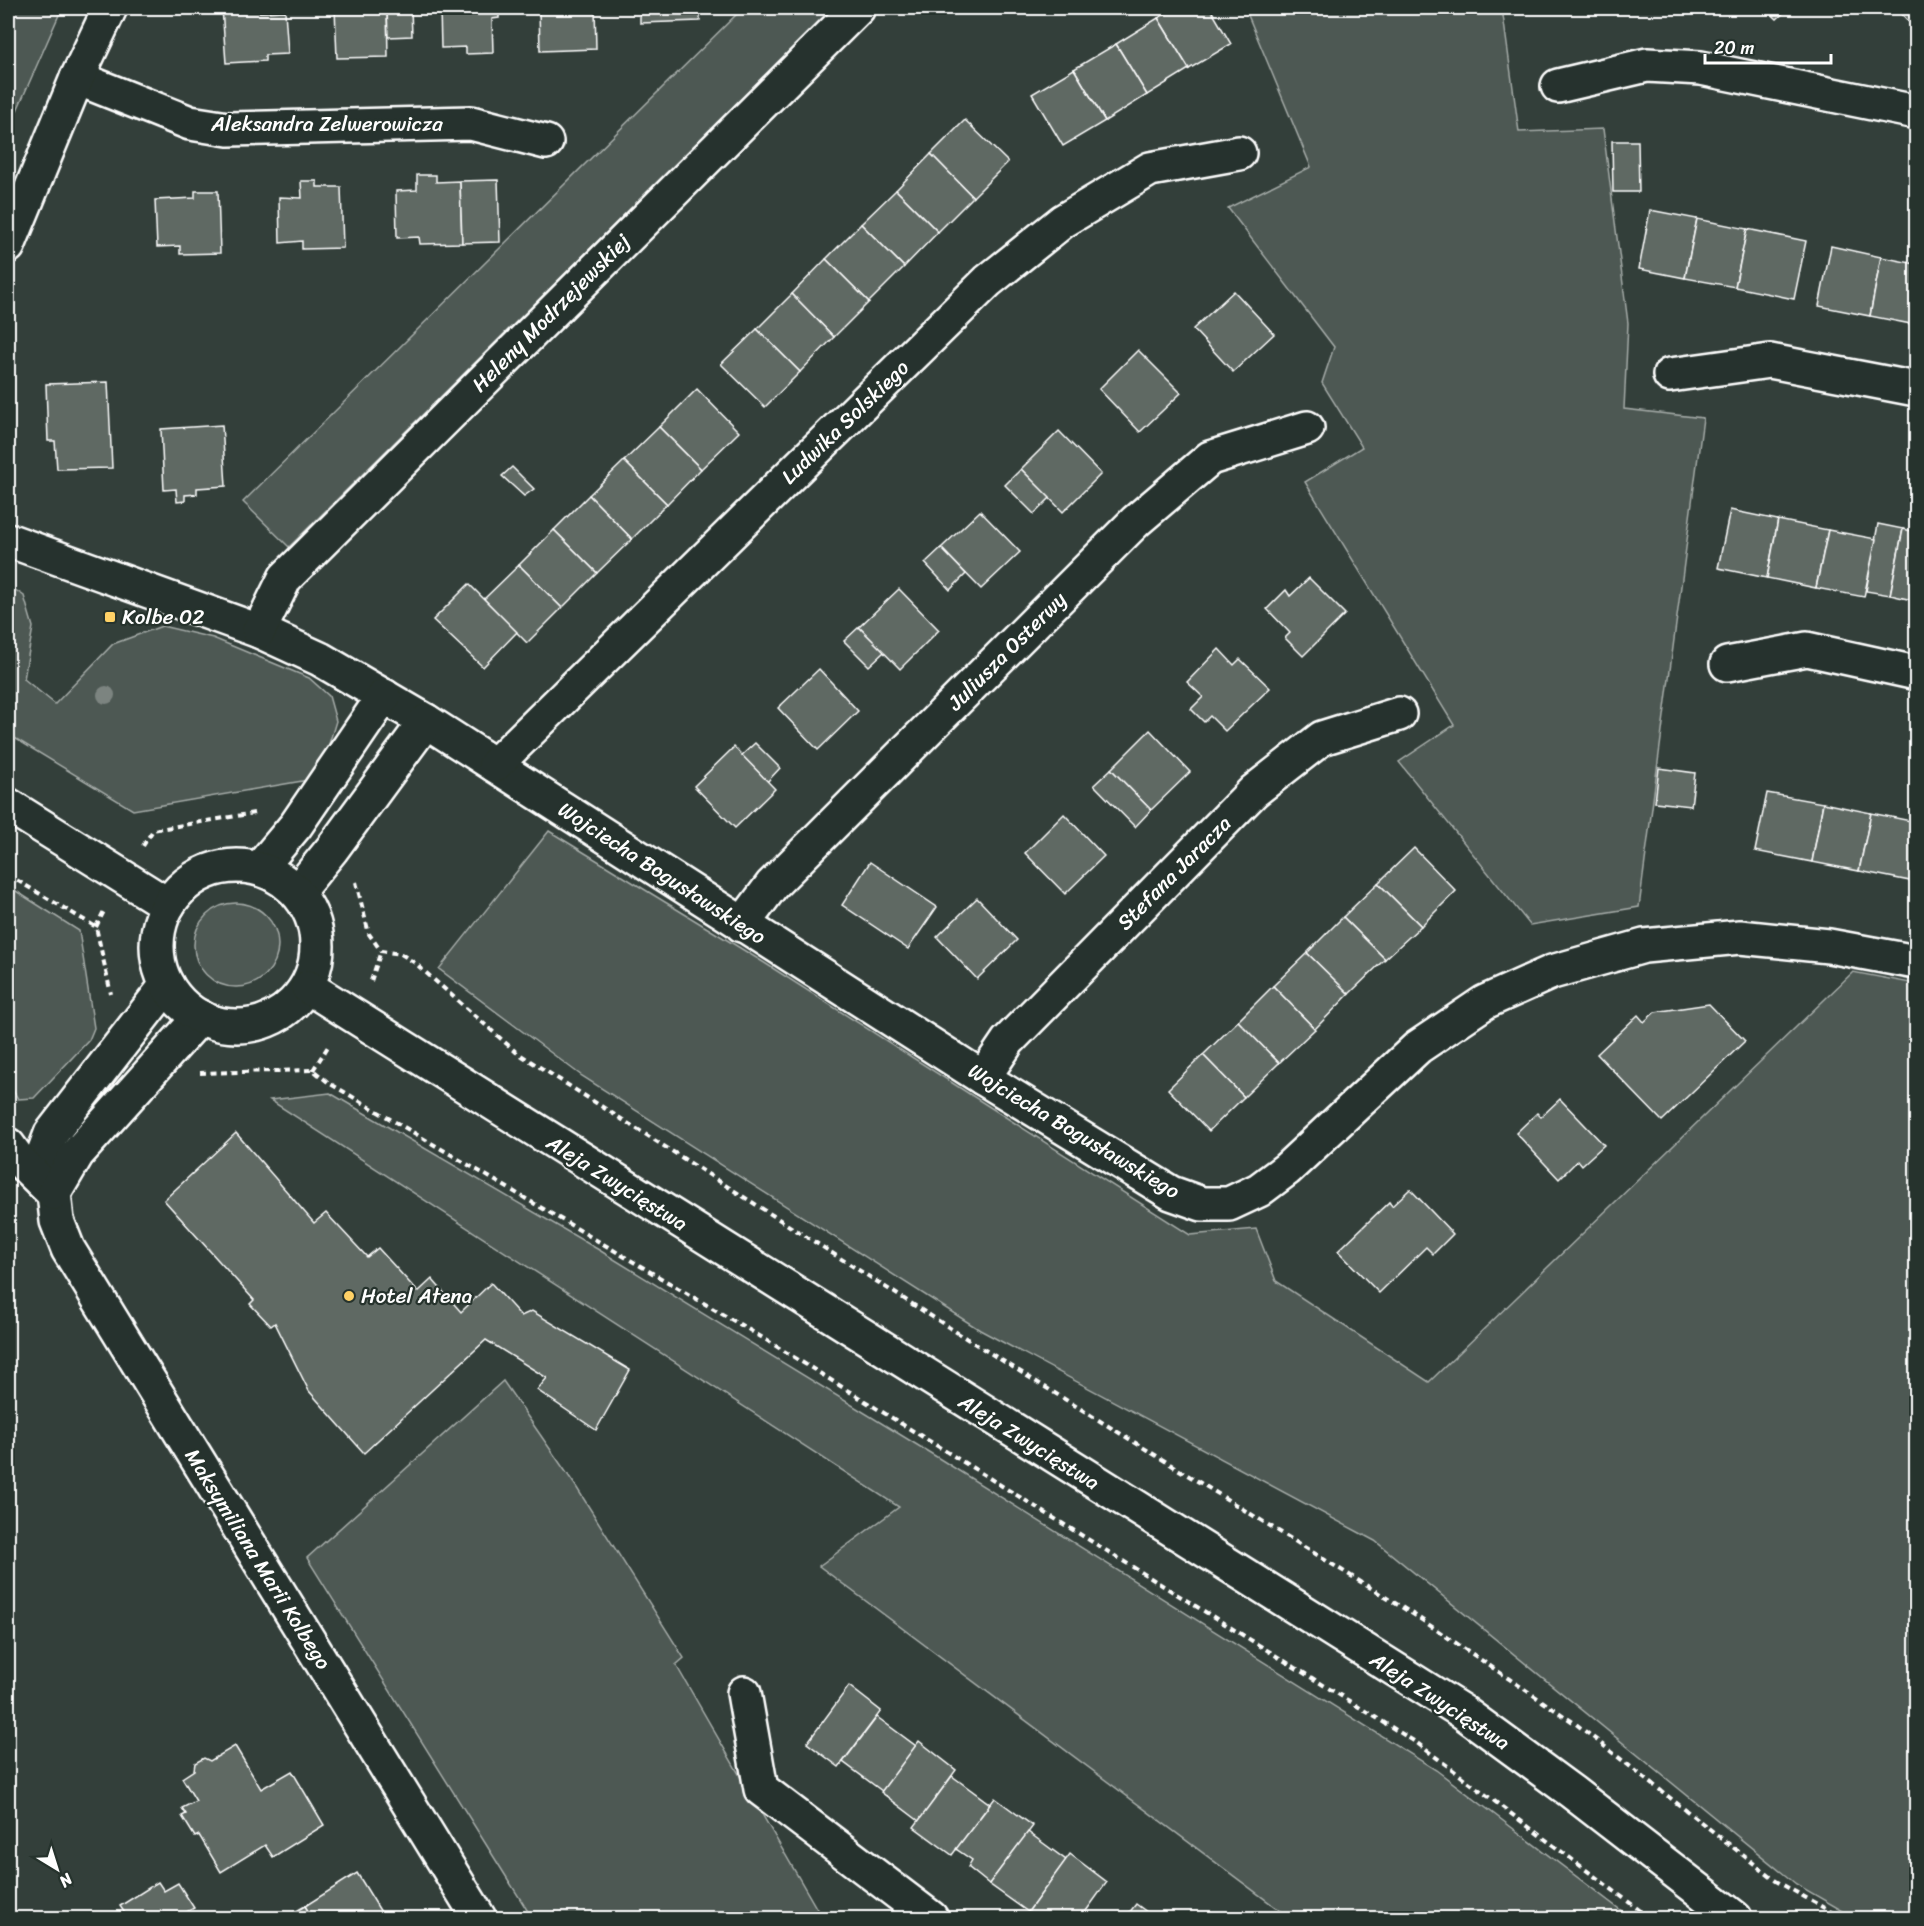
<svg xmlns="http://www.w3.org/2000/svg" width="1924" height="1926" font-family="Sriracha,sans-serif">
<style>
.green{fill:#4d5853;stroke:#a6aca9;stroke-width:1.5}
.building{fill:#5f6964;stroke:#fff;stroke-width:1.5}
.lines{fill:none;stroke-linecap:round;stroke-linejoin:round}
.street-casing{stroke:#fff;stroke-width:38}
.secondary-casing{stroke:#fff;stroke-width:38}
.path{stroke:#fff;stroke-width:4;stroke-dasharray:6 4.5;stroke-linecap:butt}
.street{stroke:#26332d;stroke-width:33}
.secondary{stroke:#26332d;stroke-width:33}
.tree{fill:#7c8480}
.poi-dot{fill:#ffd166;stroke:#26332d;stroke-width:2}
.labels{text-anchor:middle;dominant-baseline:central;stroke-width:4.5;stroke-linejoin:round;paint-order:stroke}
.street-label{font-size:21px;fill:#fff;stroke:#26332d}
.poi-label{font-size:21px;fill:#fff;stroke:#26332d;text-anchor:start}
</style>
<rect width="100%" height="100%" fill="#333f3a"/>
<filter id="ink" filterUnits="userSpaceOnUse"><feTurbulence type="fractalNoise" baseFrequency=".0167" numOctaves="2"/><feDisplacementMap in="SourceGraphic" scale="12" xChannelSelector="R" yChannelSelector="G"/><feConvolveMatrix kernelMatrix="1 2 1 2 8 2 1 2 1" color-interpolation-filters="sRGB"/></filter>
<g filter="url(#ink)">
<g class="green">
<polygon points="8,8 62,8 8,131"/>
<polygon points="743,8 833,8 289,547 243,502"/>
<polygon points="1245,8 1502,8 1519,132 1603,129 1628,323 1624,409 1703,418 1639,907 1530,925 1399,762 1454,725 1305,482 1362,447 1322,383 1334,347 1228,208 1311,167"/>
<polygon points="8,585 24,596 33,627 24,679 55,704 113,644 162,626 213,638 309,678 329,696 336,721 326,754 308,780 133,810 8,734"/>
<polygon points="549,831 763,962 1190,1235 1256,1229 1276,1281 1429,1382 1853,972 1916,984 1916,1918 1855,1918 1796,1884 1375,1541 980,1330 582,1076 439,969"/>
<polygon points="8,886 79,931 94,1028 89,1040 34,1098 18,1099 8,1082"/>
<circle cx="236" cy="945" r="42"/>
<polygon points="330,1093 599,1250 940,1459 1436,1770 1631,1918 1290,1918 819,1566 899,1507 270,1100"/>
<polygon points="503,1381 575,1485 684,1658 676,1665 822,1918 532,1918 307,1558"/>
</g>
<g class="building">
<polygon points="222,8 259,8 259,12 285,11 288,54 265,55 265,61 226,63"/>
<polygon points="259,8 285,8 285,11 259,12"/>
<polygon points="335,8 387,8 388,57 337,58"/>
<polygon points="387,8 411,8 412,36 388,37"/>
<polygon points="440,8 499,8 499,18 492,19 493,53 466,54 466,47 441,48"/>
<polygon points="539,8 595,8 596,49 540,51"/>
<polygon points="640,8 700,8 700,21 640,23"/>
<polygon points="1176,8 1210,8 1231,44 1189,69 1158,18"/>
<polygon points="1765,8 1789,8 1777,19"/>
<polygon points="1896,8 1916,8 1916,19 1911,24"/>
<polygon points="1158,18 1189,69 1147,95 1116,44"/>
<polygon points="1116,44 1147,95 1105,121 1074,69"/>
<polygon points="1074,69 1105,121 1063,146 1032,94"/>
<polygon points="965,120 1008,162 973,197 931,154"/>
<polygon points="1612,141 1638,141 1639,192 1613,192"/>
<polygon points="931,154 973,197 938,232 896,190"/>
<polygon points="417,175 436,175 436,182 460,181 462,243 420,244 419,237 397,238 396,191 417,190"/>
<polygon points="498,180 500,242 462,243 460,181"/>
<polygon points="301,181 317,181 317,187 341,187 343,248 302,249 302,241 280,243 279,197 302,198"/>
<polygon points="896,190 938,232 904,267 861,224"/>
<polygon points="195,191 218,191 220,253 180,254 180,246 157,247 155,200 195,198"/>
<polygon points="1650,210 1697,219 1685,278 1639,269"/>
<polygon points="1697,219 1747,229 1735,287 1685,278"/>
<polygon points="861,224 904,267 869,302 826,259"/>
<polygon points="1747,229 1806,241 1794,299 1735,287"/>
<polygon points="1831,246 1881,257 1870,316 1819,306"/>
<polygon points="1881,257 1916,264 1916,325 1870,316"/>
<polygon points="826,259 869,302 834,337 792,294"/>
<polygon points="1234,291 1274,334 1233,372 1193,329"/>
<polygon points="792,294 834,337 800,372 757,329"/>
<polygon points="757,329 800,372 765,407 721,364"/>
<polygon points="1138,350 1181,393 1140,432 1099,389"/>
<polygon points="108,382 112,468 57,469 55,441 48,441 46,384"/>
<polygon points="697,389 739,432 701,469 659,427"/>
<polygon points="222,425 226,486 197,488 197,494 185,495 185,501 177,502 176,489 164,490 161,429"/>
<polygon points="659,427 701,469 667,504 624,461"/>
<polygon points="1059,431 1101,474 1063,512 1021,469"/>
<polygon points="624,461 667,504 632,539 589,495"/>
<polygon points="512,467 534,489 524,496 502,476"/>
<polygon points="1021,469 1050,498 1034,514 1005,485"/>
<polygon points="589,495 632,539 597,573 554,530"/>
<polygon points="1730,510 1778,520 1767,578 1718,568"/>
<polygon points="980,511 1020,552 981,589 941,548"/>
<polygon points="1778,520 1828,530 1816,588 1767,578"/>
<polygon points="1878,524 1903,529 1890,595 1866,591"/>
<polygon points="1903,529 1916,532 1916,580 1912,600 1890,595"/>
<polygon points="554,530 597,573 562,608 519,565"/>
<polygon points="1828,530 1876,539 1864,597 1816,588"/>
<polygon points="941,548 966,574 950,590 925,563"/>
<polygon points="519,565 562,608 527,643 484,599"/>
<polygon points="1309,578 1345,614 1303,656 1285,638 1290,633 1267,609 1286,590 1290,596"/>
<polygon points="1916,580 1916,607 1911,605"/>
<polygon points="469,584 517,632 483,667 433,620"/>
<polygon points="899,589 939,630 900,669 859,627"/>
<polygon points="859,627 884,652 869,666 844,641"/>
<polygon points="1219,649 1234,665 1240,659 1270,688 1225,731 1210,716 1204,722 1191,709 1203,697 1187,682"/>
<polygon points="819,669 858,711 818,750 778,708"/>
<polygon points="1150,730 1190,772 1151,810 1111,769"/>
<polygon points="755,743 780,768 767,782 741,756"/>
<polygon points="734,747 775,789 735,828 694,786"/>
<polygon points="1659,768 1695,773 1691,806 1655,802"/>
<polygon points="1111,769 1151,810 1135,827 1094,785"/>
<polygon points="1767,793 1823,803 1812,862 1755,851"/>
<polygon points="1823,803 1871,813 1859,871 1812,862"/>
<polygon points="1871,813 1916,822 1916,846 1910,881 1859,871"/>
<polygon points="1064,814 1104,856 1065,894 1025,853"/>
<polygon points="1916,846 1916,882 1910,881"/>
<polygon points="1414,848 1456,891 1421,926 1378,883"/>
<polygon points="870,862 937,907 908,949 842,905"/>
<polygon points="1378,883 1421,926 1385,959 1343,917"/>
<polygon points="977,898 1017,940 977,979 937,937"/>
<polygon points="1343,917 1385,959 1349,994 1307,953"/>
<polygon points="1307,953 1349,994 1315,1029 1273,986"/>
<polygon points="1273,986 1315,1029 1279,1063 1238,1021"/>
<polygon points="1709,1004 1745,1041 1662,1121 1597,1054 1638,1015 1644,1022 1655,1012"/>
<polygon points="1238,1021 1279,1063 1244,1097 1203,1055"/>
<polygon points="1203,1055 1244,1097 1209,1131 1168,1089"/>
<polygon points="1560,1099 1604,1145 1582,1165 1578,1160 1559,1179 1516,1133 1537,1113 1541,1117"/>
<polygon points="236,1133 314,1223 326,1213 367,1257 378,1248 418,1292 432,1279 461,1312 491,1283 521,1316 532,1311 630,1370 596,1430 537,1390 547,1378 486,1340 364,1453 309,1391 275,1323 271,1326 250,1304 254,1300 164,1200"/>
<polygon points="1410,1189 1453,1234 1433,1254 1426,1247 1379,1293 1338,1251 1389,1202 1392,1206"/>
<polygon points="849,1686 881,1711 839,1767 807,1743"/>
<polygon points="877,1717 916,1746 882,1791 843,1762"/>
<polygon points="919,1741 956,1770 919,1821 881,1792"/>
<polygon points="235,1746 261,1789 292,1771 324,1825 273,1857 265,1845 221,1872 199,1835 195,1837 182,1816 186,1814 182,1808 196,1801 182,1778 194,1770 195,1763 204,1758 210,1761"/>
<polygon points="952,1776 990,1804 952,1855 914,1827"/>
<polygon points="995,1798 1033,1826 989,1884 968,1867 972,1860 956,1849"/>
<polygon points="1028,1832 1066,1860 1028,1912 989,1884"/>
<polygon points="1070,1854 1107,1882 1081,1918 1037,1918 1028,1912"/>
<polygon points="357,1873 384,1917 312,1918 305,1906"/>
<polygon points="158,1882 164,1891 178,1883 194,1908 176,1918 128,1918 120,1906"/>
<polygon points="1136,1904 1155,1918 1125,1918"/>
<polygon points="305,1906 312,1918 284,1918"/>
</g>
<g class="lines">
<defs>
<g id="street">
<polyline points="77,78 190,123 228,129 471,123 546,142"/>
<polyline points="1558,86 1647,65 1701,68 1916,112"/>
<polyline points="8,246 77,78 110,8"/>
<polyline points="1670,375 1770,361 1916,389"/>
<polyline points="8,540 259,631 320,659 426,721 983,1078 1171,1193 1202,1204 1229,1204 1259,1190 1287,1169 1418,1047 1485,1002 1552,972 1644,946 1740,937 1829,946 1916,962"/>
<polyline points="259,631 285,578 858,8"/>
<polyline points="1727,664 1807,649 1916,673"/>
<polyline points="495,765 988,281 1063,221 1150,169 1239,153"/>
<polyline points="260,868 296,825 384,696"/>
<polyline points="297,892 332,849 426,721"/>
<polyline points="742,925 772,885 1136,521 1210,458 1307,428"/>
<polyline points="167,985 51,1134 42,1158 54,1193 57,1221 68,1249 479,1918"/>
<polyline points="983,1078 1008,1041 1254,791 1322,738 1399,714"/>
<polyline points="8,1145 19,1160 52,1192"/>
<polyline points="54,1193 77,1154 200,1017"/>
<polyline points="744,1693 761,1789 931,1918"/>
</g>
<g id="secondary">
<polyline points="8,805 168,905"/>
<circle cx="237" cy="946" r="80"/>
<polyline points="308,987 1463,1712 1572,1792 1735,1918"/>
</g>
</defs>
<use href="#street" class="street-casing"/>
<use href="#secondary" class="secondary-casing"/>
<g class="path">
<polyline points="143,846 153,830 254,813"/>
<polyline points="8,875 96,927 111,994"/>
<polyline points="356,882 369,934 381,951 401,954 415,963 516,1052 964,1337 1416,1616 1576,1724 1776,1881 1842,1918"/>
<polyline points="96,927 105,909"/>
<polyline points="371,981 381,951"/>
<polyline points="313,1070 329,1045"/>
<polyline points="200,1073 313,1070 329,1083 763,1338 1417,1743 1650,1918"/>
</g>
<use href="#street" class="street"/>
<use href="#secondary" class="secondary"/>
</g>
<circle class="tree" cx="106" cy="695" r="9"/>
</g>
<g class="poi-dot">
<rect x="104" y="611" width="12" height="12" rx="3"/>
<circle cx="349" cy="1296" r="6"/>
</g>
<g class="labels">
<g class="street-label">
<text x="327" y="124">Aleksandra Zelwerowicza</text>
<text transform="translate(551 313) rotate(-45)">Heleny Modrzejewskiej</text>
<text transform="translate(845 422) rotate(-44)">Ludwika Solskiego</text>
<text transform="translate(1007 651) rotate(-45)">Juliusza Osterwy</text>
<text transform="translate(662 873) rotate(33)">Wojciecha Bogusławskiego</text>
<text transform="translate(1174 873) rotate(-45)">Stefana Jaracza</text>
<text transform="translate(1074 1131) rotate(31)">Wojciecha Bogusławskiego</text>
<text transform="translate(617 1183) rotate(32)">Aleja Zwycięstwa</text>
<text transform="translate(1029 1442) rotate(32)">Aleja Zwycięstwa</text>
<text transform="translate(258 1559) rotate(58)">Maksymiliana Marii Kolbego</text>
<text transform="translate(1440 1701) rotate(33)">Aleja Zwycięstwa</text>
</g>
<g class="poi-label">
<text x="122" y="617">Kolbe 02</text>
<text x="361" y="1296">Hotel Atena</text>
</g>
</g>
<rect width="1924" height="1926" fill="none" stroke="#26332d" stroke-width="30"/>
<rect x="15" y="15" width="1894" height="1896" fill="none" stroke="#fff" stroke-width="2" filter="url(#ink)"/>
<g transform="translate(57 1869) rotate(142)" stroke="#26332d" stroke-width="4.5" paint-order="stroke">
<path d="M0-4.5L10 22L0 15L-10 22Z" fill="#ffffff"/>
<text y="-9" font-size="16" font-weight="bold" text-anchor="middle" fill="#ffffff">N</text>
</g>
<path d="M1705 54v9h126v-9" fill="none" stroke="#ffffff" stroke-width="3"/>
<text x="1714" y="54" font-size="18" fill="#ffffff" stroke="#26332d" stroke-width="4.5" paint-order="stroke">20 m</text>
</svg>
